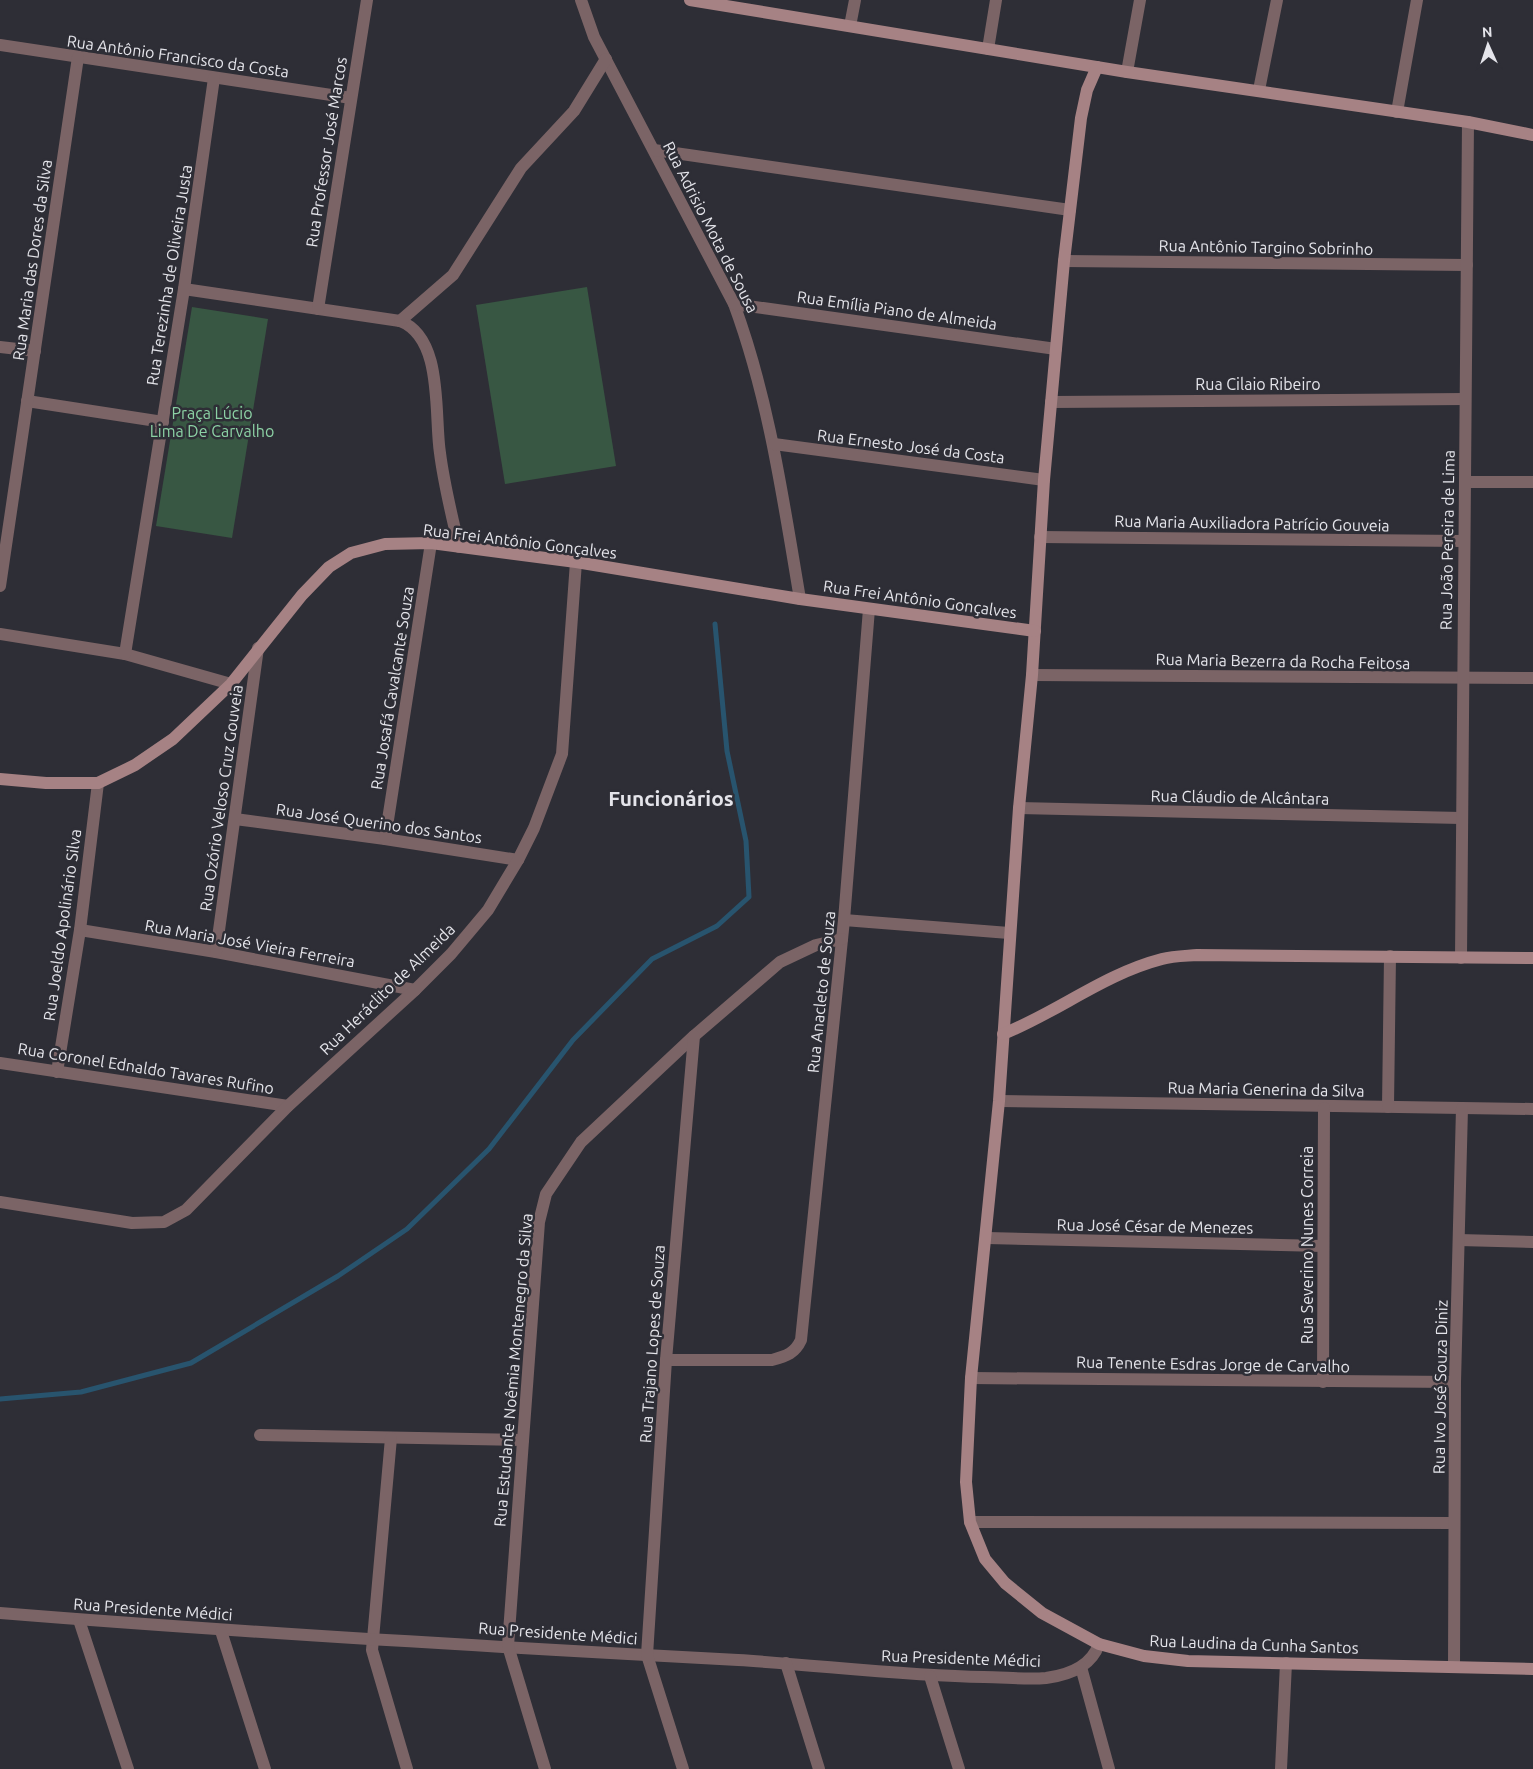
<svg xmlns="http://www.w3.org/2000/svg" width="1533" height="1769" font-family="Ubuntu,sans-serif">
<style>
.green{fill:#385743}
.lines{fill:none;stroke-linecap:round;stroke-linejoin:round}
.stream{stroke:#28546e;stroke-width:5}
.street{stroke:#7b6466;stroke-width:12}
.secondary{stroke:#a68284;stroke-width:12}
.labels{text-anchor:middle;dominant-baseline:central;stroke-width:5;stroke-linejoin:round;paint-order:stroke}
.street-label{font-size:16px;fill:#e4e4ea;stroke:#2e2e36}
.park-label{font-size:16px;fill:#8cd2a5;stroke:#2e2e36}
.district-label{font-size:21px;font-weight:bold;fill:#e4e4ea;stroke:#2e2e36}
</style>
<rect width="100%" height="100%" fill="#2e2e36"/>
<g class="green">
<polygon points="587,287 616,466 505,484 476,305"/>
<polygon points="192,307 268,319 232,538 156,526"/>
</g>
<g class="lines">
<polyline class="stream" points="0,1399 81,1392 191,1363 338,1276 407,1229 489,1149 573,1040 652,959 717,926 749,897 746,841 727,751 715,624"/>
<g class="street">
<path d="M581,0L594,37L734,304C769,399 783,499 800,599"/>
<polyline points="850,26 855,0"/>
<polyline points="0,45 351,98"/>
<polyline points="988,49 996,0"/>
<polyline points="1127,72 1140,0"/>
<polyline points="1259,90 1277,0"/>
<polyline points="1397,112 1417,0"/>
<polyline points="654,150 1070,210"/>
<polyline points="1064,261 1467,265"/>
<path d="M184,289L400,321C444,338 434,415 440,453C444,485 452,516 459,547"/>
<polyline points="734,304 1056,349"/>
<polyline points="318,309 367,0"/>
<polyline points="400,321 453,275 521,168 574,111 606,59"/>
<polyline points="0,347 35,351"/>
<polyline points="27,401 163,422"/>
<polyline points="1051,402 1465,399"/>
<polyline points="774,444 1044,480"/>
<polyline points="1465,482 1533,482"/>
<polyline points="1040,537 1464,541"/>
<polyline points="0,586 78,57"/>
<polyline points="0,634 125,654 231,684"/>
<polyline points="125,654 184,289 214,78"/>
<polyline points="1032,675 1533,678"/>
<polyline points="1019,808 1461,818"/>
<polyline points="235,819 385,839 518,860"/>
<polyline points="385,839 431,543"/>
<polyline points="844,920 1009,933"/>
<polyline points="80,930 216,952 415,990"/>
<polyline points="216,952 258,648"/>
<polyline points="1461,958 1468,122"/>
<polyline points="0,1063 288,1106"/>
<polyline points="57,1072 80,930 98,783"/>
<polyline points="999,1101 1533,1109"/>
<polyline points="1388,1107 1390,956"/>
<polyline points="0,1202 132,1223 164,1222 186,1210 288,1106 415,990 451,954 488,910 518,860 534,828 562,754 576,562"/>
<polyline points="987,1238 1323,1246"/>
<polyline points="1459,1240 1533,1242"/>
<path d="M666,1360H772C787,1356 795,1353 801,1340L844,920L869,609"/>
<polyline points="971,1378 1455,1382"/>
<polyline points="1323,1382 1324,1108"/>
<polyline points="260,1435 523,1440"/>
<polyline points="391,1438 372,1650 407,1769"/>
<polyline points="970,1522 1454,1523"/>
<path d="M0,1613C246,1633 492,1647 738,1660C820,1665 902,1676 984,1677C1004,1677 1026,1680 1046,1678C1069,1675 1091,1667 1099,1644"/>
<polyline points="79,1620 128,1769"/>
<polyline points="221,1631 265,1769"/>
<polyline points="786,1663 819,1769"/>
<polyline points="1081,1667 1109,1769"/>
<polyline points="1454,1667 1455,1382 1462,1108"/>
<polyline points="930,1676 959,1769"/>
<polyline points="545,1769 508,1646 539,1222 546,1194 581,1142 694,1036 780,962 816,945 842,939"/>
<polyline points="683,1769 647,1655 666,1360 694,1036"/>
<polyline points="1281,1769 1286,1663"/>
</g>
<g class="secondary">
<polyline points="690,0 1127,72 1468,122 1533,135"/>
<polyline points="1097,67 1087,90 1081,118 1064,261 1044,480 1032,675 1019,808 999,1101 971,1378 966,1482 970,1522 985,1559 1005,1583 1042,1613 1099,1644 1144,1656 1188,1661 1533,1669"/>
<polyline points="0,779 46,783 98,783 135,765 173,739 231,684 302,595 329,567 351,553 385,544 431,543 576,562 800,599 1035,631"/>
<path d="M1003,1034C1058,1012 1104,974 1162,959C1173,956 1185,956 1197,955L1533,958"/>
</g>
</g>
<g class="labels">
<g class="street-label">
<text transform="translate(178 56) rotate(8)">Rua Antônio Francisco da Costa</text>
<text transform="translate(326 152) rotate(-81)">Rua Professor José Marcos</text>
<text transform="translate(711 227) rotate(63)">Rua Adrisio Mota de Sousa</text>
<text transform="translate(1266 247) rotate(1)">Rua Antônio Targino Sobrinho</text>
<text transform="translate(32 260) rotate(-82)">Rua Maria das Dores da Silva</text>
<text transform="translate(169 275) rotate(-81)">Rua Terezinha de Oliveira Justa</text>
<text transform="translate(897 310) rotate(8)">Rua Emília Piano de Almeida</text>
<text x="1258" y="384">Rua Cilaio Ribeiro</text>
<text transform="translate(911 446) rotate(7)">Rua Ernesto José da Costa</text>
<text transform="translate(1252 523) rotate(1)">Rua Maria Auxiliadora Patrício Gouveia</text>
<text transform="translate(1447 540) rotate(-89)">Rua João Pereira de Lima</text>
<text transform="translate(520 541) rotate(7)">Rua Frei Antônio Gonçalves</text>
<text transform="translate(920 599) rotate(8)">Rua Frei Antônio Gonçalves</text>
<text transform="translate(1283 661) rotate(1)">Rua Maria Bezerra da Rocha Feitosa</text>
<text transform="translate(392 688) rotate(-81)">Rua Josafá Cavalcante Souza</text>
<text transform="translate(1240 797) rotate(1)">Rua Cláudio de Alcântara</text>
<text transform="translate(221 798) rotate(-82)">Rua Ozório Veloso Cruz Gouveia</text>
<text transform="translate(379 823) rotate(8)">Rua José Querino dos Santos</text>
<text transform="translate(62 925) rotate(-82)">Rua Joeldo Apolinário Silva</text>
<text transform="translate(250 943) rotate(10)">Rua Maria José Vieira Ferreira</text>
<text transform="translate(387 989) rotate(-44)">Rua Heráclito de Almeida</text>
<text transform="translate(821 992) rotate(-84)">Rua Anacleto de Souza</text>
<text transform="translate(146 1068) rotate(9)">Rua Coronel Ednaldo Tavares Rufino</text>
<text transform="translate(1266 1089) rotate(1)">Rua Maria Generina da Silva</text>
<text transform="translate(1155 1226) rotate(1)">Rua José César de Menezes</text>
<text transform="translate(1307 1245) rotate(-90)">Rua Severino Nunes Correia</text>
<text transform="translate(652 1344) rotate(-86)">Rua Trajano Lopes de Souza</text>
<text transform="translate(1213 1364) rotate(1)">Rua Tenente Esdras Jorge de Carvalho</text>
<text transform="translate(513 1370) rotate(-85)">Rua Estudante Noêmia Montenegro da Silva</text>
<text transform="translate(1440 1387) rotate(-89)">Rua Ivo José Souza Diniz</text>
<text transform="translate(153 1609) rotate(4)">Rua Presidente Médici</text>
<text transform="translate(558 1633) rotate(4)">Rua Presidente Médici</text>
<text transform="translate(1254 1644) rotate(2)">Rua Laudina da Cunha Santos</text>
<text transform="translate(961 1658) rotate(2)">Rua Presidente Médici</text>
</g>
<g class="park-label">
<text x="212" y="413">Praça Lúcio<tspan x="212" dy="18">Lima De Carvalho</tspan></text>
</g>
<g class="district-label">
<text x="671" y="798">Funcionários</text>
</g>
</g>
<g transform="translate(1488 45) rotate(357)" stroke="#2e2e36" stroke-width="4" paint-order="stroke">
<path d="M0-4L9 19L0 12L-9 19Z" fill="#e4e4ea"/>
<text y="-8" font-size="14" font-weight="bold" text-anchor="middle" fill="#e4e4ea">N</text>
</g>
</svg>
